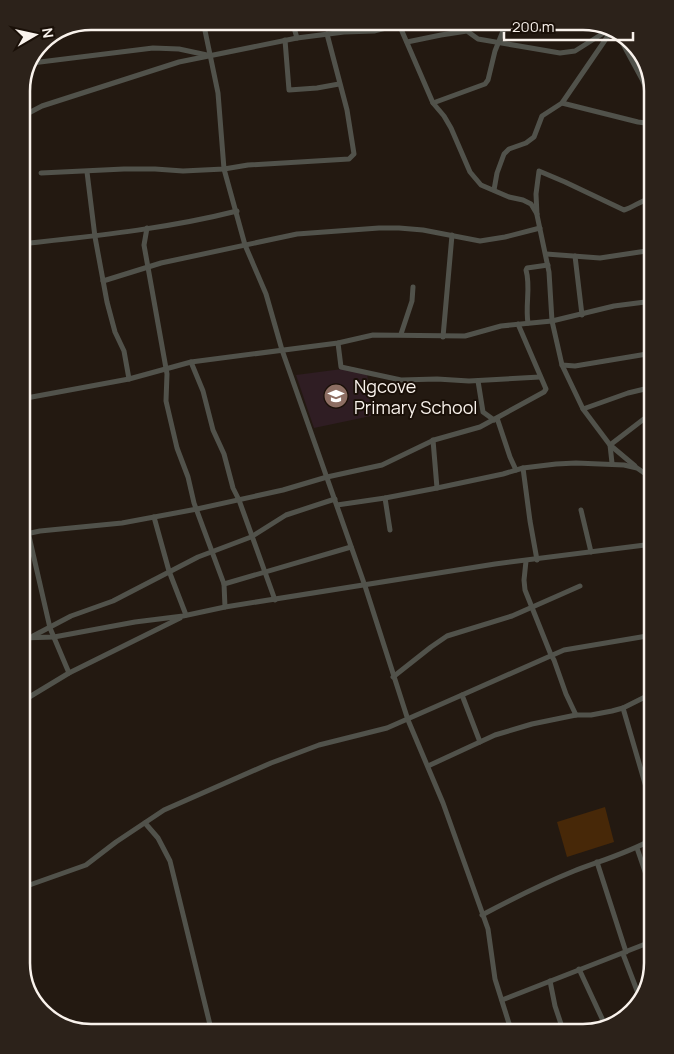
<svg xmlns="http://www.w3.org/2000/svg" width="674" height="1054" font-family="Manrope,sans-serif">
<style>
.education{fill:#2f1d23}
.green{fill:#472808}
.lines{fill:none;stroke-linecap:round;stroke-linejoin:round}
.minor{stroke:#51524b;stroke-width:5}
.labels{text-anchor:middle;dominant-baseline:central;stroke-width:4;stroke-linejoin:round;paint-order:stroke}
.poi-label{font-size:18px;fill:#f9f2ec;stroke:#1a1008;text-anchor:start}
.rim{fill:none;stroke:#f9f2ec;stroke-width:2.5}
</style>
<rect width="100%" height="100%" fill="#231911"/>
<polygon class="education" points="342,369 367,372 371,416 314,428 296,375"/>
<polygon class="green" points="605,807 614,842 567,857 557,822"/>
<g class="lines">
<g class="minor">
<polyline points="203,21 218,93 224,169 245,245 266,294 282,350 365,586 408,720 443,803 488,929 495,979 512,1033"/>
<polyline points="292,21 297,38"/>
<polyline points="401,21 401,29 433,103 444,116 451,128 470,172 481,185 509,197 523,200 531,204 537,214"/>
<polyline points="616,31 642,79 653,104"/>
<polyline points="285,40 289,90 317,88 339,84"/>
<polyline points="407,42 441,35 467,31 478,39 560,53 575,51 610,29"/>
<polyline points="32,63 153,48 179,49 207,55"/>
<polyline points="433,103 485,84 488,80 495,51 507,21"/>
<polyline points="562,103 638,122 653,124"/>
<polyline points="21,117 42,106 179,62 297,38 344,32 374,31 386,28 397,21"/>
<polyline points="87,172 95,237 107,302 115,332 124,351 129,379"/>
<polyline points="41,173 124,169 155,169 183,171 224,169 248,165 349,159 354,154 347,110 327,34"/>
<polyline points="494,190 497,173 504,154 509,149 526,143 534,137 542,116 562,103 612,30"/>
<polyline points="147,228 144,245 167,374 166,401 177,448 188,477 194,503 224,584 225,607"/>
<path d="M21,244C94,236 166,229 237,211"/>
<polyline points="546,254 600,258 653,250"/>
<polyline points="575,256 582,315"/>
<polyline points="103,281 161,263 297,234 379,228 399,228 423,230 480,241 505,237 540,228"/>
<path d="M528,323C525,305 531,287 526,270L527,268L548,265"/>
<polyline points="401,334 412,301 413,287"/>
<polyline points="443,337 452,235"/>
<polyline points="338,343 341,367 401,380 437,379 469,381 540,377"/>
<polyline points="191,362 203,391 213,430 224,454 233,488 239,500 275,600"/>
<polyline points="562,365 575,366 653,353"/>
<polyline points="478,381 483,412 494,420"/>
<polyline points="21,399 129,379 191,362 338,343 373,335 465,336 501,326 552,321 614,306 653,301"/>
<polyline points="583,409 628,393 653,387"/>
<polyline points="497,418 510,457 516,470"/>
<polyline points="433,440 437,488"/>
<path d="M612,463L610,445L583,409L562,365L552,321L549,272L537,215L536,194L539,171L565,182L624,210C634,207 643,199 653,198"/>
<polyline points="635,466 610,445 653,412"/>
<polyline points="523,468 530,521 537,560"/>
<polyline points="385,498 390,530"/>
<polyline points="21,501 50,628 69,673"/>
<polyline points="337,505 385,498 437,488 503,474 523,468 556,464 576,463 624,465 637,468 653,479"/>
<polyline points="581,510 591,552"/>
<polyline points="154,517 169,571 186,615"/>
<polyline points="21,535 40,531 122,523 197,509 283,490 327,477 382,465 434,440 480,427 544,392 546,389 518,324"/>
<polyline points="526,561 524,580 525,590 551,655 554,660 566,694 576,715"/>
<polyline points="224,584 351,547"/>
<polyline points="33,636 71,616 113,601 198,557 251,537 286,515 335,499"/>
<polyline points="21,638 54,637 135,622 183,616 225,607 495,564 653,544"/>
<polyline points="393,677 431,647 447,636 512,616 580,586"/>
<polyline points="21,702 69,673 180,618"/>
<polyline points="623,708 653,811"/>
<polyline points="480,742 462,695 564,650 653,635"/>
<polyline points="428,766 495,735 532,724 576,715 591,715 612,711 623,708 653,693"/>
<polyline points="145,823 158,838 170,861 212,1033"/>
<polyline points="637,848 653,895"/>
<polyline points="597,862 626,952"/>
<polyline points="21,888 86,865 116,842 164,810 271,763 319,745 387,728 462,695"/>
<path d="M482,915C512,899 542,884 574,871C600,861 628,853 653,839"/>
<polyline points="623,954 641,1001"/>
<polyline points="579,969 606,1027"/>
<polyline points="550,981 555,1006 564,1033"/>
<path d="M502,1000C552,980 603,961 653,941"/>
</g>
</g>
<defs>
<symbol id="school-disc" viewBox="-11 -11 22 22"><circle r="9.5" fill="#8d6e63" stroke="#1a1008"/><path d="M0-5L7-2L0 1L-7-2ZM-4 1L0 2.5L4 1V4Q0 6-4 4Z" fill="#fff"/></symbol>
</defs>
<g fill-rule="evenodd">
<use href="#school-disc" x="322" y="382" width="28" height="28"/>
</g>
<g class="labels">
<g class="poi-label">
<text x="354" y="386">Ngcove<tspan x="354" dy="21">Primary School</tspan></text>
</g>
</g>
<path d="M0 0H674V1054H0ZM91 30H583A61 61 0 0 1 644 91V963A61 61 0 0 1 583 1024H91A61 61 0 0 1 30 963V91A61 61 0 0 1 91 30Z" fill="#2c221a" fill-rule="evenodd"/>
<path class="rim" d="M91 30H583A61 61 0 0 1 644 91V963A61 61 0 0 1 583 1024H91A61 61 0 0 1 30 963V91A61 61 0 0 1 91 30Z"/>
<g transform="translate(35 35) rotate(81)" stroke="#1a1008" stroke-width="4" paint-order="stroke">
<path d="M0-4L9 19L0 12L-9 19Z" fill="#f9f2ec"/>
<text y="-8" font-size="14" font-weight="bold" text-anchor="middle" fill="#f9f2ec">N</text>
</g>
<path d="M504 32v8h129v-8" fill="none" stroke="#f9f2ec" stroke-width="2.5"/>
<text x="512" y="32" font-size="15" fill="#f9f2ec" stroke="#1a1008" stroke-width="4" paint-order="stroke">200 m</text>
</svg>
